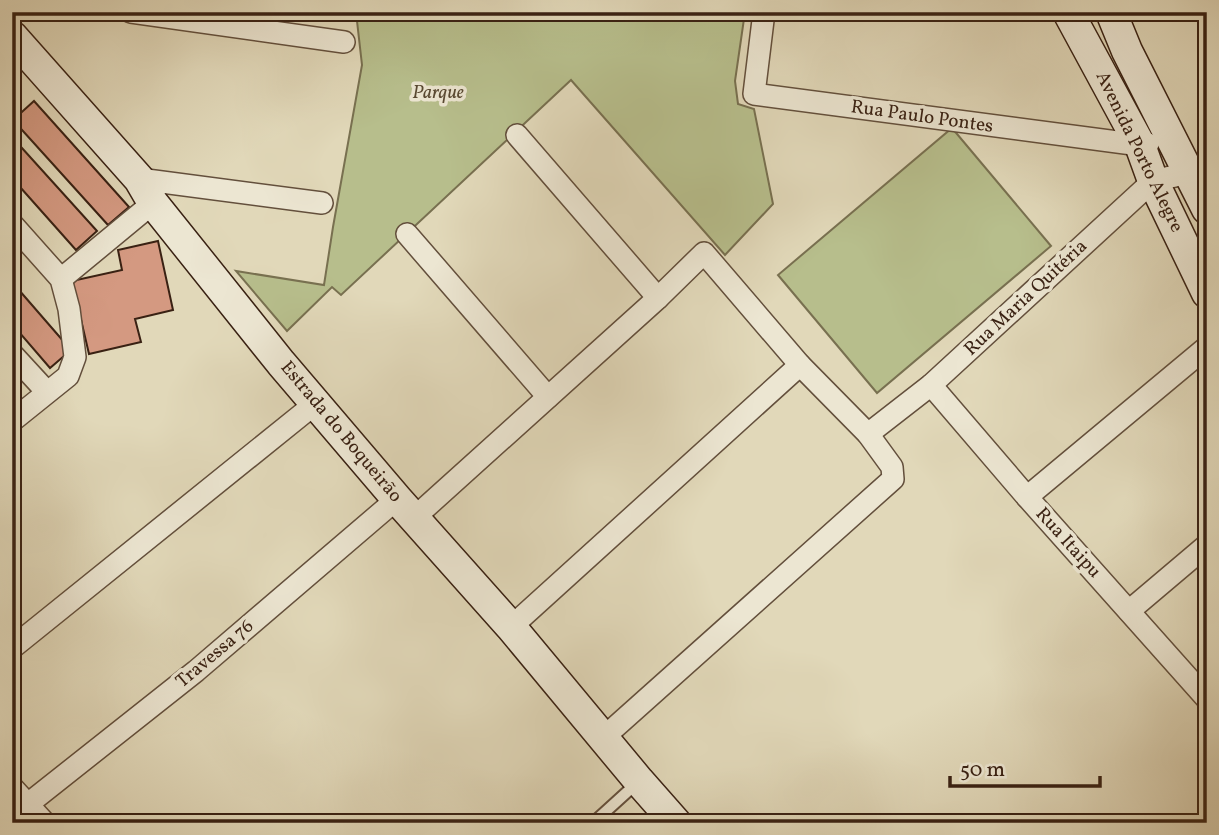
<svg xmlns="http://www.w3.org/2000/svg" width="1219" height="835" font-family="Vollkorn,serif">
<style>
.green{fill:#b7be8c;stroke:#787050;stroke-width:2}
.building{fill:#d49981;stroke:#392113;stroke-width:2}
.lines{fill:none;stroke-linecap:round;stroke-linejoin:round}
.lane-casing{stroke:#634f3c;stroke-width:14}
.street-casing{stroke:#634f3c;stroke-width:24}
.secondary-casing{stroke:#392113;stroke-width:33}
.lane{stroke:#ece6d2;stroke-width:10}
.street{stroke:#ece6d2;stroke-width:21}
.secondary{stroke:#ece6d2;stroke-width:30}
.labels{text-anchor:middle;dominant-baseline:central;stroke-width:7;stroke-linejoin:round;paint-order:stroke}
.park-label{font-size:19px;font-style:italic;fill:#584831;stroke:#ece6d2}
.street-label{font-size:19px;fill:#392113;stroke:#ece6d2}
</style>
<rect width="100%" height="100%" fill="#e1d8b9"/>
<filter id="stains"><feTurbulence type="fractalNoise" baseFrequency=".00286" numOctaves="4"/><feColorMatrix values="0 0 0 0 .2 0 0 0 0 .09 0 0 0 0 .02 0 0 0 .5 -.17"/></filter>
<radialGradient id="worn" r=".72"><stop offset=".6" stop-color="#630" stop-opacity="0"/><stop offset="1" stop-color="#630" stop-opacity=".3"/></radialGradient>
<g class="green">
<polygon points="358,12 745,12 735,81 738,104 754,109 773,204 725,255 571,80 341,295 332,287 287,331 236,271 324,285 333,227 362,65 357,21"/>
<polygon points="952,128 1051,246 877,393 778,275"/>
</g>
<g class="building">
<polygon points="34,101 129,207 108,225 13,120"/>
<polygon points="12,137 97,231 76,250 12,178"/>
<polygon points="158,241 173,310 135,319 141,342 89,354 72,281 122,270 118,250"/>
<polygon points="12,282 71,350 50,368 12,324"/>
</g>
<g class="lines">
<defs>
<polyline id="lane" points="593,823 637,783"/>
<g id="street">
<polyline points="131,12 344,42"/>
<polyline points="764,12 754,94 1140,145 1148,144"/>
<polyline points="517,135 658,298"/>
<polyline points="139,179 322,203"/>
<polyline points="12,224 61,279 69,309 75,357 68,376 12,421"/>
<polyline points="407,234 548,397"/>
<polyline points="61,279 153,203"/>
<polyline points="12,354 47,392"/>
<polyline points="931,385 1027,497 1207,699"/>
<polyline points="868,434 931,385 1153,181 1188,173"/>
<polyline points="1027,497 1207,347"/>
<polyline points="414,518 658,298 704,253 800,365 868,434 892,467 893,479 603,738"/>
<polyline points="1129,611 1207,545"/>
<polyline points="511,627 800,365"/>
<polyline points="12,648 316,403"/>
<polyline points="12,787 45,823"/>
<polyline points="28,804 196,671 397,499"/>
</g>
<g id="secondary">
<polyline points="1068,12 1140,145 1153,181 1207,293"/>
<polyline points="1111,12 1127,51 1207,209"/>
<polyline points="12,36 139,179 153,203 281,363 397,499 511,627 639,781 676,823"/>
</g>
</defs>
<use href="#lane" class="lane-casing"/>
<use href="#street" class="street-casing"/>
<use href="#secondary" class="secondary-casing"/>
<use href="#lane" class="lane"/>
<use href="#street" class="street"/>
<use href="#secondary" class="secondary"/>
</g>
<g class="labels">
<g class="park-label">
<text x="438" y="93">Parque</text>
</g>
<g class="street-label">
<text transform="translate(922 117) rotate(8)">Rua Paulo Pontes</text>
<text transform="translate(1139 152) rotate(64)">Avenida Porto Alegre</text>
<text transform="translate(1026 298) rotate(-43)">Rua Maria Quitéria</text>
<text transform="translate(341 432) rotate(50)">Estrada do Boqueirão</text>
<text transform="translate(1068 543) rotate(48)">Rua Itaipu</text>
<text transform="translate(215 654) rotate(-40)">Travessa 76</text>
</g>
</g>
<rect width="1219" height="835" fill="none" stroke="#e1d8b9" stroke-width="42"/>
<rect x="14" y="14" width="1191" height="807" fill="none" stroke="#392113" stroke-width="3.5"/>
<rect x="21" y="21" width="1177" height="793" fill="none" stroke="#392113" stroke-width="2"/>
<path d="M950 776v10h150v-10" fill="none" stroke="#392113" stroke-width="3.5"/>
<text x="960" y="776" font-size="21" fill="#392113" stroke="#ece6d2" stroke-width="5" paint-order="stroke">50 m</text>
<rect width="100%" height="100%" filter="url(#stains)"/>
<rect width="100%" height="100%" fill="url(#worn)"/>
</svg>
